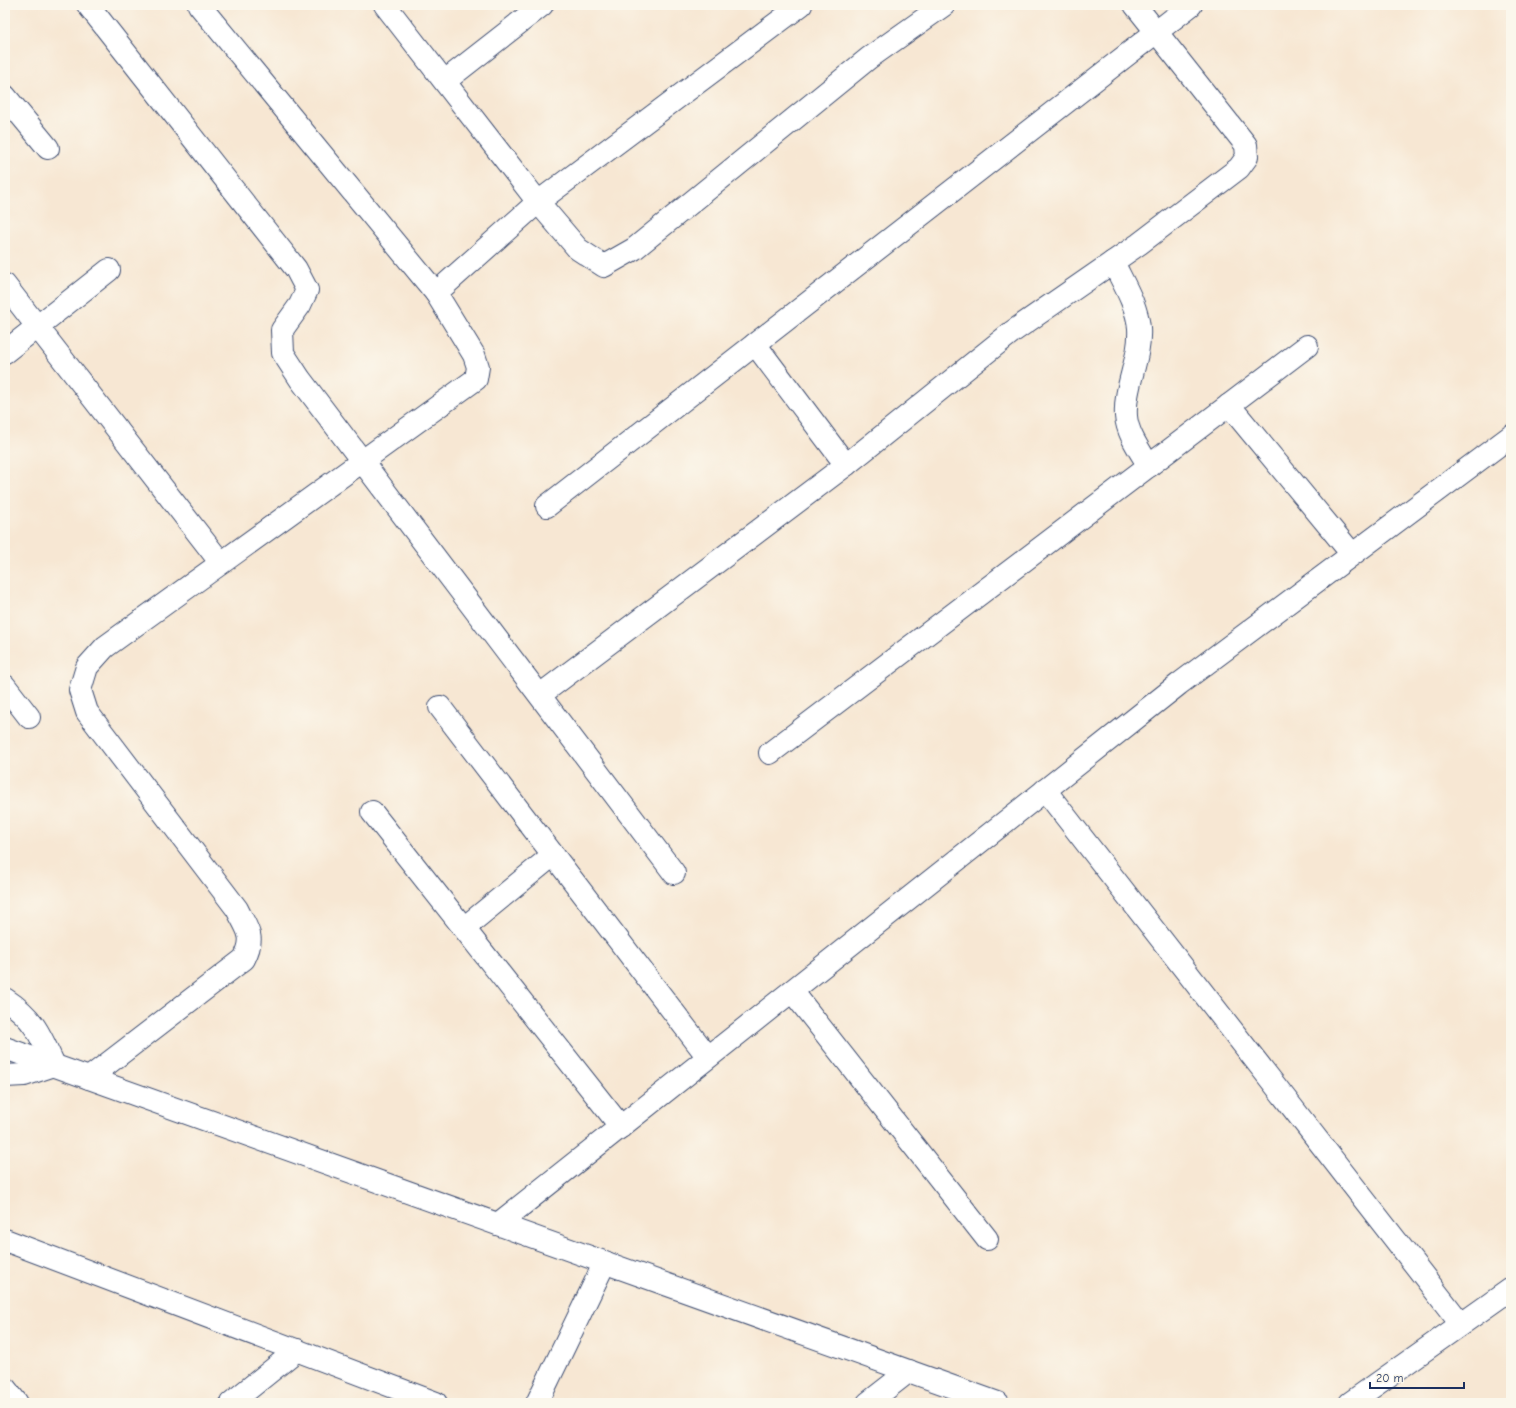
<svg xmlns="http://www.w3.org/2000/svg" width="1516" height="1408" font-family="'Comic Neue',sans-serif">
<style>
.lines{fill:none;stroke-linecap:round;stroke-linejoin:round}
.minor-casing{stroke:#3c4b70;stroke-width:24}
.minor{stroke:#fff;stroke-width:22}
</style>
<rect width="100%" height="100%" fill="#fbf7ec"/>
<filter id="ink" filterUnits="userSpaceOnUse"><feTurbulence type="fractalNoise" baseFrequency=".025" numOctaves="2"/><feDisplacementMap in="SourceGraphic" scale="8" xChannelSelector="R" yChannelSelector="G"/><feConvolveMatrix kernelMatrix="1 2 1 2 8 2 1 2 1" color-interpolation-filters="sRGB"/></filter>
<filter id="wash" filterUnits="userSpaceOnUse"><feTurbulence type="fractalNoise" baseFrequency=".012" numOctaves="4" result="noise"/><feDisplacementMap in="SourceGraphic" scale="16" xChannelSelector="R" yChannelSelector="G"/><feGaussianBlur stdDeviation="0.9" result="paint"/><feColorMatrix in="noise" values="0 0 0 0 0 0 0 0 0 0 0 0 0 0 0 0 0 1.4 0 .05"/><feComposite in="paint" operator="in"/></filter>
<g filter="url(#wash)">
<rect width="100%" height="100%" fill="#f7e7d3"/>
</g>
<g filter="url(#ink)">
<g class="lines">
<defs>
<g id="minor">
<polyline points="88,5 296,269 307,290 300,305 282,330 283,353 300,379 674,873"/>
<polyline points="199,5 436,293"/>
<polyline points="385,5 538,202 578,249 604,266 634,249 869,58 944,5"/>
<polyline points="445,81 542,5"/>
<polyline points="5,96 48,148"/>
<path d="M1113,262C1123,283 1137,305 1139,328C1141,359 1124,386 1126,416C1127,433 1140,451 1149,466"/>
<polyline points="5,285 221,563"/>
<polyline points="5,352 109,270"/>
<polyline points="1229,405 1352,554"/>
<polyline points="846,465 1012,332 1139,244 1239,168 1247,157 1246,145 1135,5"/>
<polyline points="547,506 1191,5"/>
<polyline points="5,686 29,717"/>
<polyline points="540,695 846,465 755,344"/>
<polyline points="440,707 708,1057"/>
<polyline points="770,753 1307,346"/>
<polyline points="1045,790 1461,1324"/>
<polyline points="372,812 621,1127"/>
<polyline points="464,928 553,855"/>
<polyline points="792,991 987,1239"/>
<path d="M5,999C34,1018 40,1034 54,1065L24,1075L5,1076"/>
<polyline points="5,1048 998,1403"/>
<path d="M89,1078L244,959C256,936 247,930 237,909L87,712L80,690L87,667L105,647L476,379L478,367L474,355L436,293L538,202L801,5"/>
<polyline points="498,1224 1179,684 1511,436"/>
<polyline points="5,1240 436,1403"/>
<polyline points="5,1388 17,1403"/>
<polyline points="231,1403 297,1350"/>
<polyline points="537,1403 605,1262"/>
<polyline points="868,1403 909,1371"/>
<polyline points="1350,1403 1511,1289"/>
</g>
</defs>
<use href="#minor" class="minor-casing"/>
<use href="#minor" class="minor"/>
</g>
</g>
<rect width="1516" height="1408" fill="none" stroke="#fbf7ec" stroke-width="20"/>
<path d="M1370 1382v6h94v-6" fill="none" stroke="#1b2f5e" stroke-width="2"/>
<text x="1376" y="1382" font-size="12" fill="#1b2f5e" stroke="#fbf7ec" stroke-width="3" paint-order="stroke">20 m</text>
</svg>
